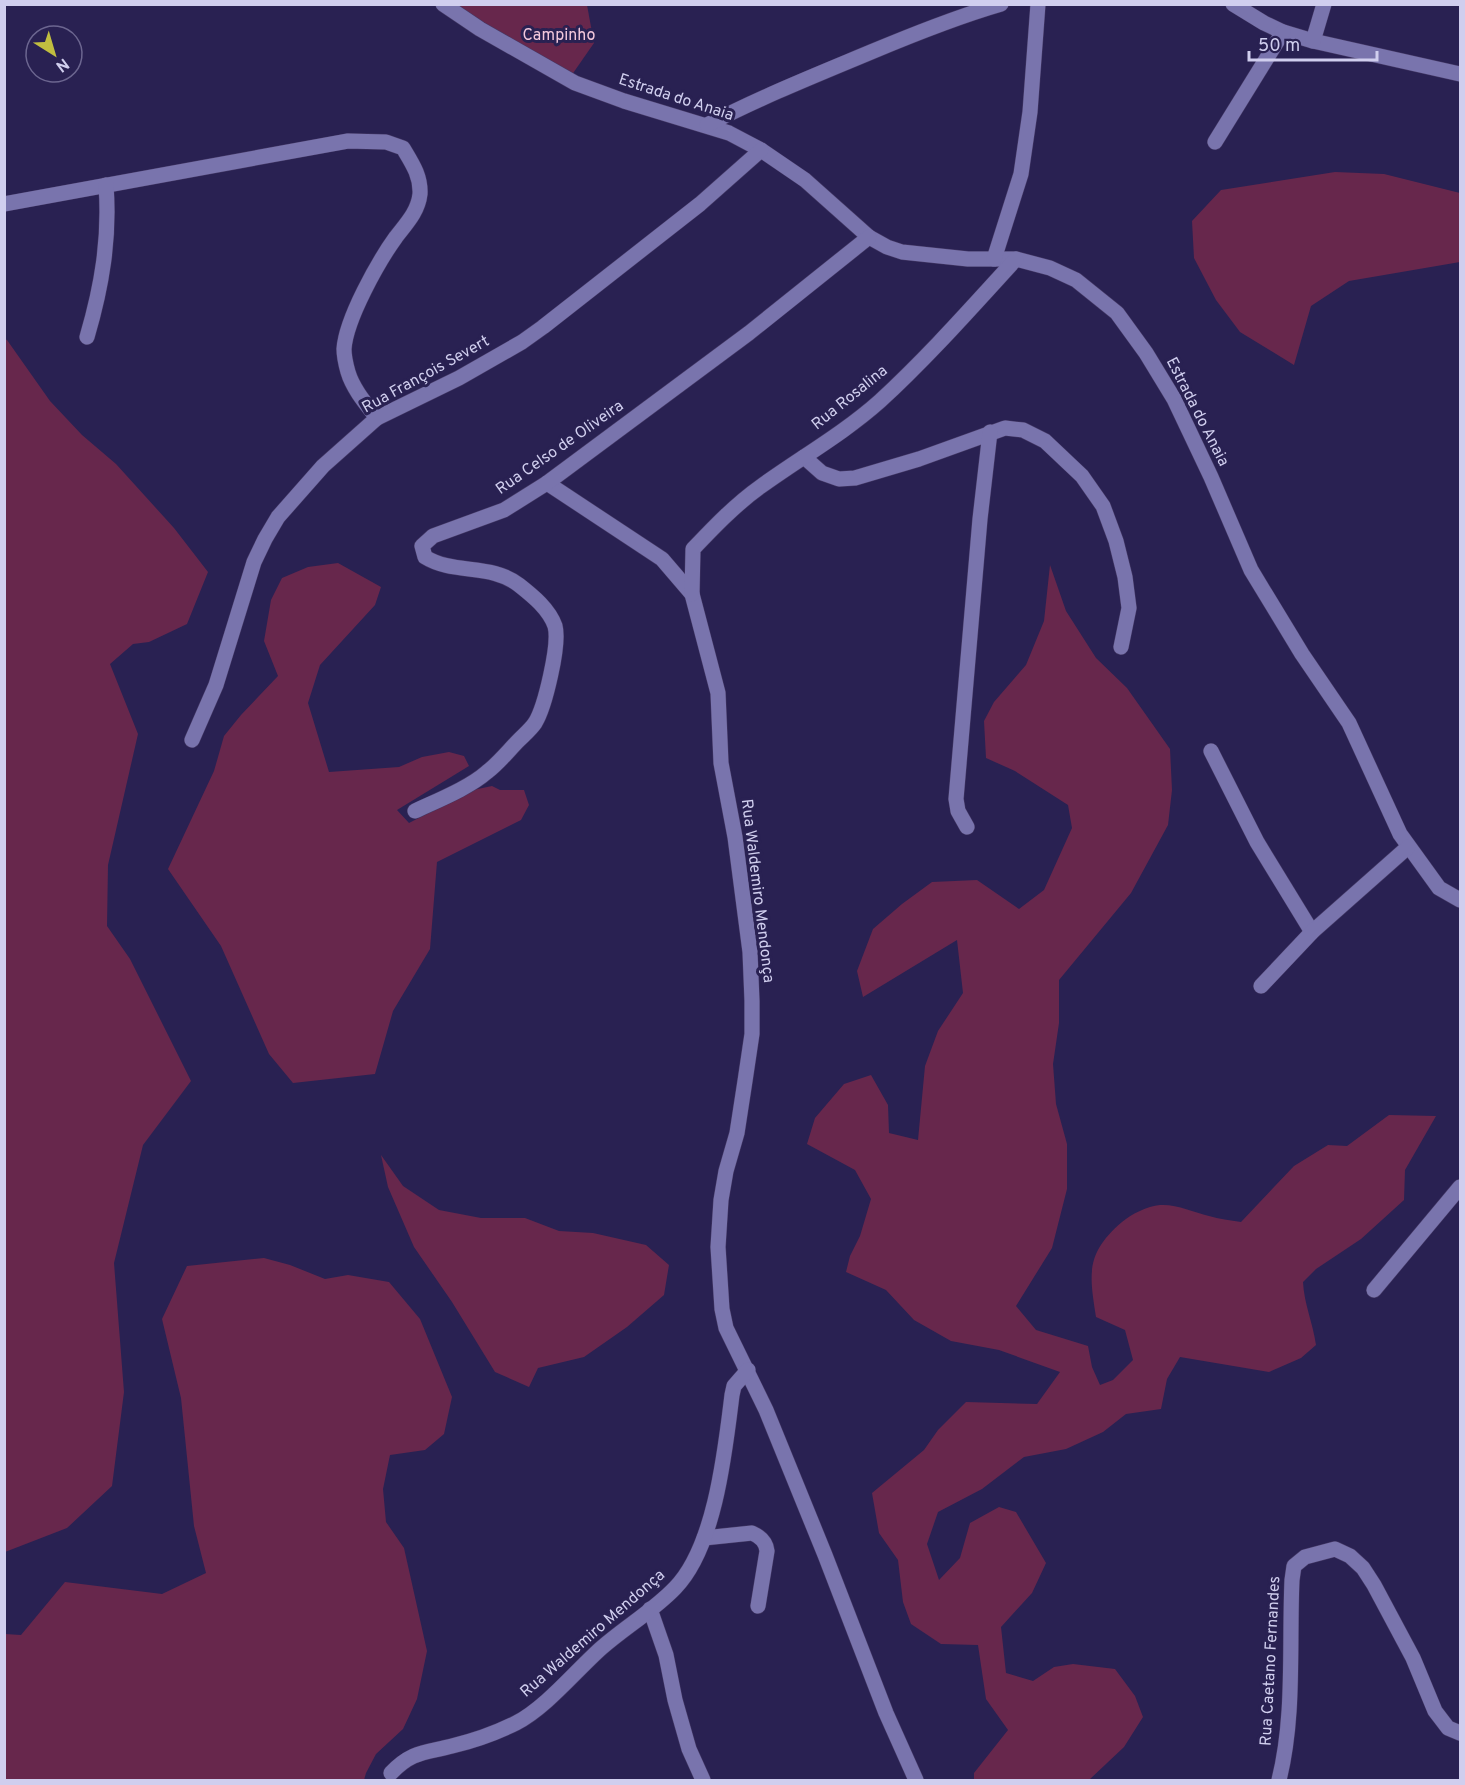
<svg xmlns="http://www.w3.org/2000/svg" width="1465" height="1785" font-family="Overpass,sans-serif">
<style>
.green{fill:#67274c}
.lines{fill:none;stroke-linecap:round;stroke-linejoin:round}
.minor-casing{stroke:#453a66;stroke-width:16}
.minor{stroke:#7974ad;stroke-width:15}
.labels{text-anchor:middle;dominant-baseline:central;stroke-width:6;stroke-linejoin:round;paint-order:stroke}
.park-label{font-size:16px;fill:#f3c8dc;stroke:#292152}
.street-label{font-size:16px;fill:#d0ceee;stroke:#292152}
</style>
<rect width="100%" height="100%" fill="#292152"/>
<g class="green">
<polygon points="444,5 587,5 594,43 569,79"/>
<polygon points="1335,172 1384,174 1460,193 1460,262 1349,281 1311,306 1294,365 1240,332 1216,300 1194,258 1192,221 1221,190"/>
<polygon points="5,339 7,340 50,401 82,435 116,464 174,528 208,572 187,624 149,642 133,644 110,664 138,734 108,865 107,926 130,959 191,1081 143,1145 114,1263 124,1392 112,1486 67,1528 5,1552"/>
<polygon points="338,563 381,587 375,605 320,665 308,703 329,772 399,767 422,757 449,752 464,756 469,766 397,810 409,823 473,790 492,786 500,790 524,790 529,805 521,820 437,862 430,949 393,1011 375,1074 293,1083 269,1054 221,946 168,869 214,771 224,736 241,715 278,676 264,641 271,600 282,578 308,567"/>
<path d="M1050,565L1066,611L1096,658L1127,688L1170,749L1172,790L1168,825L1131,893L1059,980V1023L1053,1064L1056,1104L1067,1144V1189L1052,1248L1016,1306L1036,1330L1088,1346L1092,1367L1100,1385L1113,1380L1133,1360L1125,1330L1096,1317C1089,1273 1086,1253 1122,1222C1132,1214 1147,1206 1160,1205C1177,1204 1193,1212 1209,1216C1219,1219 1230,1220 1241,1222L1294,1166L1328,1145L1347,1146L1389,1115L1436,1116L1405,1170L1404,1200L1361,1239L1316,1269L1303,1282C1304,1304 1313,1323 1316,1345L1301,1358L1269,1372L1180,1357L1167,1379L1161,1409L1126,1414L1103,1432L1066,1449L1024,1457L982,1489L938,1512L927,1544L939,1580L960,1558L970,1523L999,1507L1016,1512L1046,1563L1032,1593L1001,1627L1006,1673L1033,1681L1054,1667L1073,1664L1115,1669L1135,1696L1143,1717L1124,1747L1089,1780H974V1773L1008,1730L986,1699L978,1645L941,1644L911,1624L903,1602L898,1560L879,1533L872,1493L924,1450L938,1430L966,1402L1037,1404L1060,1372L999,1350L951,1341L914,1320L886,1290L846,1272L850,1256L860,1236L871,1199L855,1170L807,1144L815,1118L844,1084L871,1075L888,1105L889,1133L918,1140L925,1066L938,1031L963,993L957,940L863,997L857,971L873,929L902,904L932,882L977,880L1019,909L1044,890L1072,828L1068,805L1015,771L986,758L984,721L994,702L1026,665L1044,621Z"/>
<polygon points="381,1155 403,1186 439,1210 481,1218 525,1218 559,1231 593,1233 646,1245 669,1265 664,1295 627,1327 584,1357 538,1368 529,1387 495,1372 452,1302 414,1247 388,1187"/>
<polygon points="264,1258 290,1265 325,1279 348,1275 389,1282 420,1319 452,1397 444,1434 425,1450 390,1455 383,1489 386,1522 404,1548 427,1651 417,1699 403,1729 376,1754 366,1773 364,1780 5,1780 5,1634 21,1635 65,1582 162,1594 206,1573 194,1526 181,1398 162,1319 187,1266"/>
</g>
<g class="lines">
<defs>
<g id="minor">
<polyline points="443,4 480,29 575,83 624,101 729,133 761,150 805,180 869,237 887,247 902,252 968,259 1016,259 1050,268 1076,280 1117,313 1146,353 1174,399 1211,477 1251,570 1302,654 1349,723 1400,834 1439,888 1460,900"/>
<polyline points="1233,4 1264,23 1283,32 1313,41 1460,74"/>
<polyline points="1313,41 1324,4"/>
<path d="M707,125C761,97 816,75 871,52C914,34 956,17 1001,4"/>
<polyline points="1215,142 1283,32"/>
<path d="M4,204L348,141L386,142L403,148C412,163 421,176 420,194C418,212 406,224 396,237C378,262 346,319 344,349C344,356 346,365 348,372C353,389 366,404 377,418"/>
<polyline points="994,259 1021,174 1030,112 1038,4"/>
<path d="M87,337C102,286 110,238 106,185"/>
<polyline points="804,457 822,473 839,479 855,478 919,459 1005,428 1023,430 1045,441 1082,476 1103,506 1116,541 1125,577 1129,608 1121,647"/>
<polyline points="547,483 662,559 692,594 718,693 721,763 735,837 750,952 752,1001 752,1034 745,1081 737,1133 726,1171 721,1200 718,1247 722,1309 726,1328 766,1410 825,1555 886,1713 916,1780"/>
<path d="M692,594L693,549C714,527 736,504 760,487C800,458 843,434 880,401C928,357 972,307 1016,259"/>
<polyline points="192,740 216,685 254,562 265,539 278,517 323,466 377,418 459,378 522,342 543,327 700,204 761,150"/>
<polyline points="1211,751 1257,842 1312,932"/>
<path d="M415,811C436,801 469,788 487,772C499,763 509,750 519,740C524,735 531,729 535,723C545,707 560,644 555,626C549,609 533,596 519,585C491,563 454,575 425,557L422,546L433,536L504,510L547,483L749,333L869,237"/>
<polyline points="967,827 958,811 956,799 980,519 990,432"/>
<polyline points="1261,986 1312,932 1408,847"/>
<polyline points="1374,1290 1460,1187"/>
<path d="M704,1538L752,1533C761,1537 766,1542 767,1551L758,1606"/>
<polyline points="650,1609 666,1655 675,1700 689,1749 703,1780"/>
<path d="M391,1773C412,1751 425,1753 452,1746C473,1741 496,1733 516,1723C544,1709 574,1673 598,1651C622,1629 652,1612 675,1588C715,1547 725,1452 732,1395L734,1386L748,1370"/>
<path d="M1279,1780C1295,1716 1289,1647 1292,1580L1294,1566L1305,1557L1335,1549L1350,1556L1363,1568L1374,1585L1413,1658L1435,1711L1448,1728L1460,1733"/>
</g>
</defs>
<use href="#minor" class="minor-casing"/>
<use href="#minor" class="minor"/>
</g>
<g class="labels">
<g class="park-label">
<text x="559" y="36">Campinho</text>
</g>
<g class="street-label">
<text transform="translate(676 98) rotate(18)">Estrada do Anaia</text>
<text transform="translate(426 375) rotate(-29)">Rua François Severt</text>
<text transform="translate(850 398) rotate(-39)">Rua Rosalina</text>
<text transform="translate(1197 412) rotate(63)">Estrada do Anaia</text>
<text transform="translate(560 448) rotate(-35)">Rua Celso de Oliveira</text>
<text transform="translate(757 891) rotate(83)">Rua Waldemiro Mendonça</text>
<text transform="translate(593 1634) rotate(-41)">Rua Waldemiro Mendonça</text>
<text transform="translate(1271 1661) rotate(-87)">Rua Caetano Fernandes</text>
</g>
</g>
<rect width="1465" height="1785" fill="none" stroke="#d0ceee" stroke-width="12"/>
<g transform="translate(54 54) rotate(143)"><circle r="28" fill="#292152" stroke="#6c6690" stroke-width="1.5"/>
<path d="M0-4.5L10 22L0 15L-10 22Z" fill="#c1be40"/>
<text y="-9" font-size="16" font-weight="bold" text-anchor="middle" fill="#d0ceee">N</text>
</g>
<path d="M1249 51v9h128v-9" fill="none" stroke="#d0ceee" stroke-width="3"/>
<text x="1258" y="51" font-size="18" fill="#d0ceee" stroke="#292152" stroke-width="4.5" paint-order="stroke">50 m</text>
</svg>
